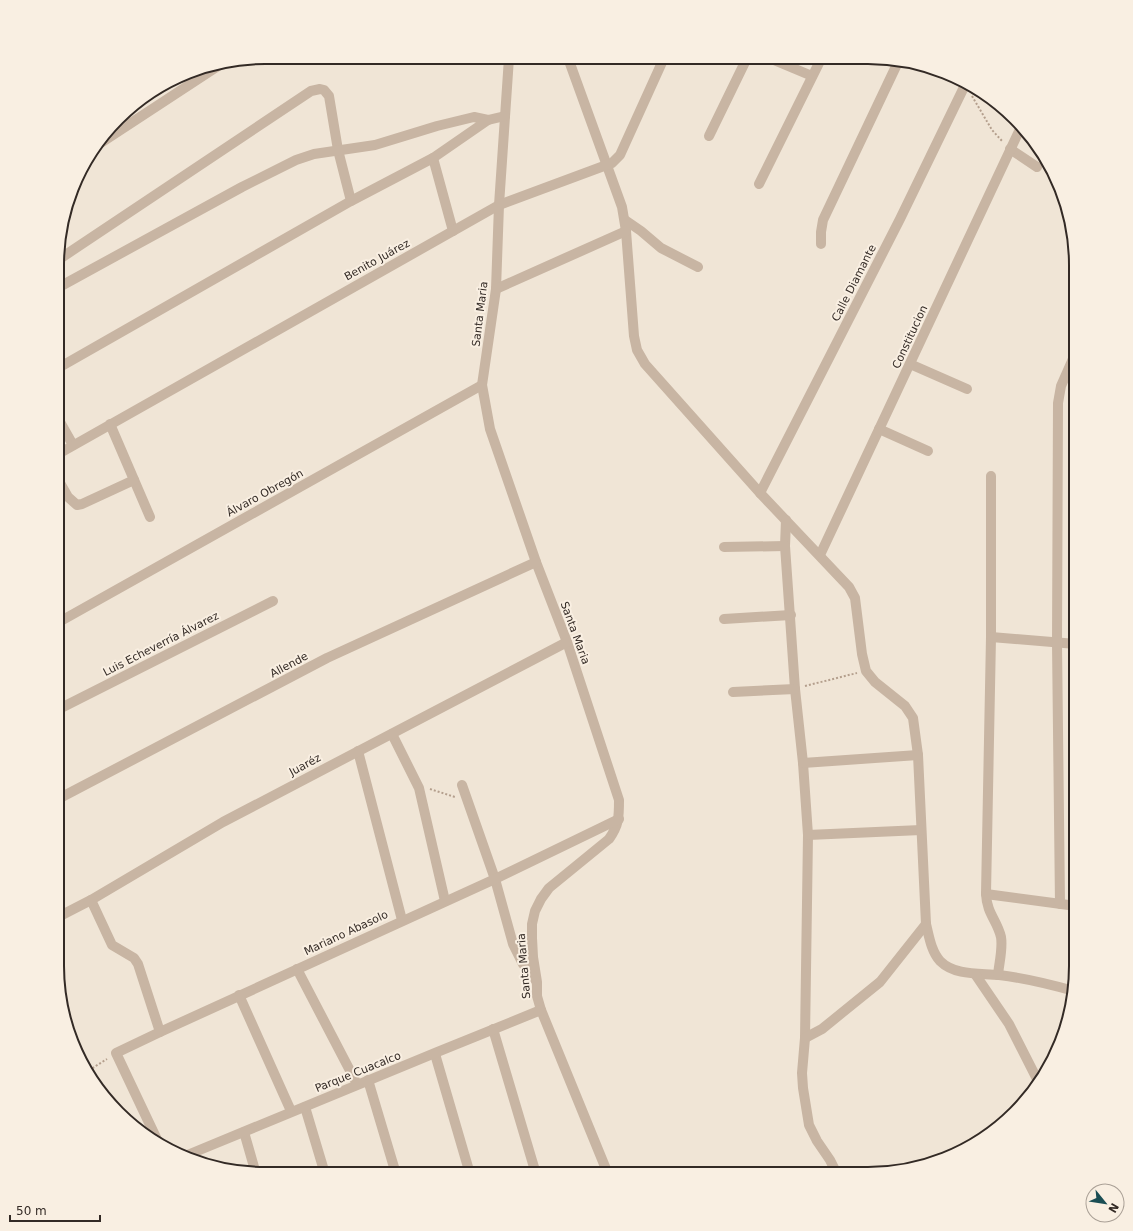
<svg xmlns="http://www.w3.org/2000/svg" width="1133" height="1231" font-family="'DejaVu Sans',sans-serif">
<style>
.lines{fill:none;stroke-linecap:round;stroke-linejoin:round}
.path{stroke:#b49f8d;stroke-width:2;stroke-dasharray:2 2;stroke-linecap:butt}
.street{stroke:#c8b5a3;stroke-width:10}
.labels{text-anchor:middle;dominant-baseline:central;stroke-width:4;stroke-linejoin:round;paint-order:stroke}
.street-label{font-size:11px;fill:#332a25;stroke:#f9efe2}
.rim{fill:none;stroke:#332a25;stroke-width:2}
</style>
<rect width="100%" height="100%" fill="#f0e5d6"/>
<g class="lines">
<g class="path">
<polyline points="972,96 992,130 1003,142"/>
<polyline points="805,686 857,673"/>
<polyline points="430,789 455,797"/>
<polyline points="89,1075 91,1069 107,1059"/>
</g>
<g class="street">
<path d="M509,58L499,205L496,289L482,385L490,429L536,562L567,642L619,800C619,817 619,825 609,839L549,888L541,899L535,911L532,924V938L533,957L537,982V996L541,1010L608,1174"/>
<path d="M568,58L622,207L626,231L634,336L637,350L645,364L760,493L849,587L855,598L862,654L866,671L875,682L905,706L913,718L918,755L926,924C929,936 931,951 940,961C955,976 980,973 999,975C1024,978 1049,984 1074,991"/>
<polyline points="769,58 812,76"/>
<polyline points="709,136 747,58"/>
<polyline points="99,144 221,64"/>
<polyline points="1010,149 1037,167"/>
<polyline points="433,158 453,231"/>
<polyline points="759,184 821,59"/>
<polyline points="625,220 641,231 661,248 698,267"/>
<polyline points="821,244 821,232 823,220 899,60"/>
<polyline points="61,258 311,91 320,89 324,90 329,96 338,150 351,201"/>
<polyline points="61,286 242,187 296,160 314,154 375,145 437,126 474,117 488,120"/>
<polyline points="496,289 626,231"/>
<polyline points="910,364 967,389"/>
<polyline points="60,367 351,201 433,158 488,120 505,116"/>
<polyline points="60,422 73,445"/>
<polyline points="110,424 150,517"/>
<polyline points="879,429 928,451"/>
<polyline points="60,453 499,205 612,163 620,155 664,58"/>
<path d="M991,476V637L986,894C987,914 997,920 1001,937C1003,949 999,963 998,975"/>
<polyline points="60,483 68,497 77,505 82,504 134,480"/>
<polyline points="760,493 900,219 966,83"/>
<polyline points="786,520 785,546 795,689 803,763 808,835 805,1038 802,1073 803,1088 809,1125 817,1141 830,1160 837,1174"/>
<polyline points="724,547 785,546"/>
<polyline points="820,555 1020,129"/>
<polyline points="724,619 791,615"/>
<polyline points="59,622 482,385"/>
<polyline points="991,637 1076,644"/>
<polyline points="733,692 795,689"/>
<polyline points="59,709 273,601"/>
<polyline points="392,734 419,788 445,901"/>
<polyline points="358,751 402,920"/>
<polyline points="803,763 918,755"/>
<polyline points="462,785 495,879 513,944 523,964 536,981"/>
<polyline points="58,799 327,658 536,562"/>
<polyline points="808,835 921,830"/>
<polyline points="986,894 1076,906"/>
<polyline points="91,900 112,945 134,958 138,964 160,1032"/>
<polyline points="1060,904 1057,643 1058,403 1061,386 1076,352"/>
<polyline points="58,917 91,900 223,822 567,642"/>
<polyline points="297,969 357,1084"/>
<polyline points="975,974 1009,1024 1039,1083"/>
<polyline points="239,995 291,1111"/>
<polyline points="493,1029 536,1174"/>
<polyline points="805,1038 822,1029 880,982 926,924"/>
<polyline points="435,1054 470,1174"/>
<polyline points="368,1080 396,1174"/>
<polyline points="305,1107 325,1174"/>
<polyline points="244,1132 256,1174"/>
<polyline points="160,1146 116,1053 160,1032 495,879 619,819"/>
<path d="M185,1156C303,1107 422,1058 541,1010"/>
</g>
</g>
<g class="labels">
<g class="street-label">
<text transform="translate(377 260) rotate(-29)">Benito Juárez</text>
<text transform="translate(854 283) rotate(-63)">Calle Diamante</text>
<text transform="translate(480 314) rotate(-83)">Santa Maria</text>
<text transform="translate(910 337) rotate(-65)">Constitucion</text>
<text transform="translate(265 493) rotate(-29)">Álvaro Obregón</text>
<text transform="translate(575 633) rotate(70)">Santa Maria</text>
<text transform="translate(161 644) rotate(-27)">Luis Echeverría Álvarez</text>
<text transform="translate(289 665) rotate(-28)">Allende</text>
<text transform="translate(305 765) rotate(-28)">Juaréz</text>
<text transform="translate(346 933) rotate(-25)">Mariano Abasolo</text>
<text transform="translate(524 966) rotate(-95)">Santa Maria</text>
<text transform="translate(358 1072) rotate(-22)">Parque Cuacalco</text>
</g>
</g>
<path d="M0 0H1133V1231H0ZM265 64H868A201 201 0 0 1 1069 265V966A201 201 0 0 1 868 1167H265A201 201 0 0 1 64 966V265A201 201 0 0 1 265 64Z" fill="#f9efe2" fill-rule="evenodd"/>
<path class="rim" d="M265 64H868A201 201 0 0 1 1069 265V966A201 201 0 0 1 868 1167H265A201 201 0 0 1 64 966V265A201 201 0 0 1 265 64Z"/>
<g transform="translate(1105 1203) rotate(120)"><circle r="19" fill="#f9efe2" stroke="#aaa096"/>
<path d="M0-3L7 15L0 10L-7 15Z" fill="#1b4e54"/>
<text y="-6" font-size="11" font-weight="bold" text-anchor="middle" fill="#332a25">N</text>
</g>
<path d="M10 1215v6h90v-6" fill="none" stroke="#332a25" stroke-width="2"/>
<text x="16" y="1215" font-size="12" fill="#332a25" stroke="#f9efe2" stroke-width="3" paint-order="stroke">50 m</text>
</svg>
